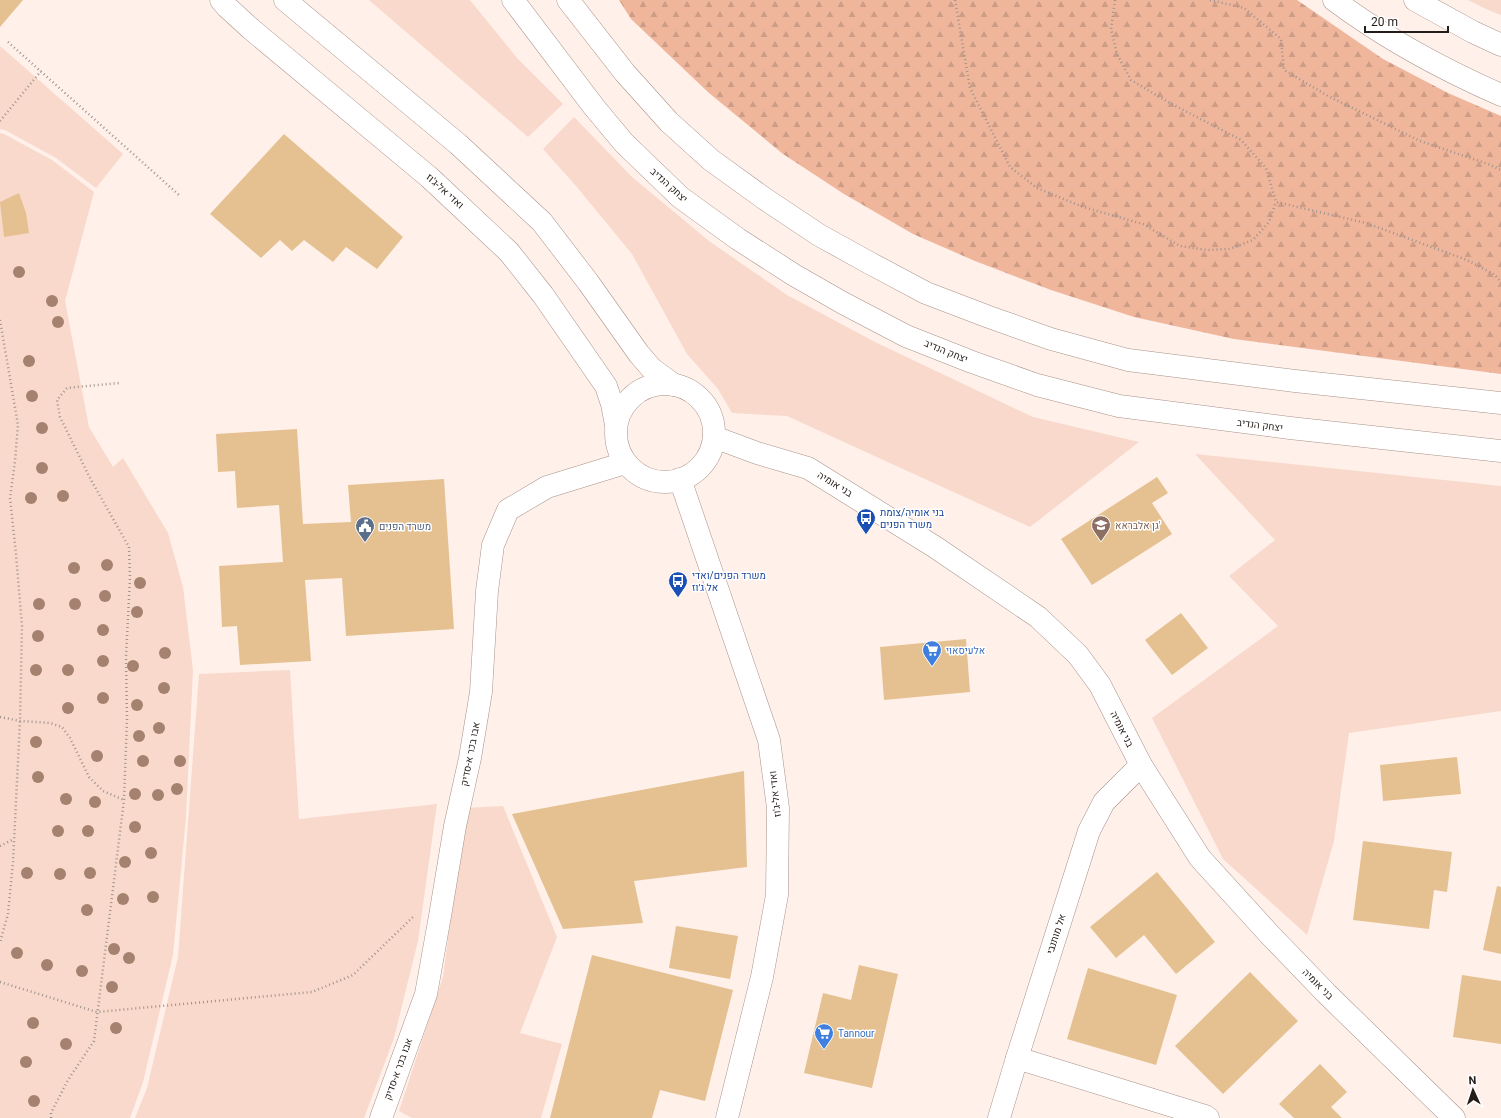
<svg xmlns="http://www.w3.org/2000/svg" width="1501" height="1118" font-family="Roboto,Heebo,sans-serif">
<style>
.green{fill:#f9d9cb}
.forest{fill:url(#forest-firs)}
.building{fill:#e5c191}
.lines{fill:none;stroke-linecap:round;stroke-linejoin:round}
.minor-casing{stroke:#a89289;stroke-width:23}
.major-casing{stroke:#a89289;stroke-width:23}
.path{stroke:#9f938e;stroke-width:2.5;stroke-dasharray:1 3;stroke-linecap:butt}
.minor{stroke:#fff;stroke-width:22}
.major{stroke:#fff;stroke-width:22}
.tree{fill:#a4826f}
.labels{text-anchor:middle;dominant-baseline:central;stroke-width:3;stroke-linejoin:round;paint-order:stroke}
.street-label{font-size:10px;fill:#241c18;stroke:#fff}
.transit-label{font-size:10px;fill:#164399;stroke:#fff;text-anchor:start}
.education-label{font-size:10px;fill:#785e54;stroke:#fff;text-anchor:start}
.service-label{font-size:10px;fill:#4e5e75;stroke:#fff;text-anchor:start}
.shop-label{font-size:10px;fill:#366cbe;stroke:#fff;text-anchor:start}
</style>
<defs>
<pattern id="forest-firs" width="22" height="20" patternUnits="userSpaceOnUse"><rect width="22" height="20" fill="#efb69c"/><path d="M5 1l3.5 6h-7zM16 11l3.5 6h-7z" fill="#cd9c86"/></pattern>
</defs>
<rect width="100%" height="100%" fill="#fff0ea"/>
<g class="green">
<polygon points="369,0 470,0 517,58 563,104 528,137"/>
<polygon points="1468,0 1501,0 1501,15 1486,9"/>
<polygon points="0,46 123,154 96,188 56,158 5,130 0,129"/>
<polygon points="574,117 632,177 709,241 787,295 875,342 1033,417 1139,442 1030,527 787,416 732,413 718,389 687,354 632,254 576,186 543,149"/>
<polygon points="0,133 4,134 52,160 94,192 65,301 89,427 113,467 123,458 168,533 183,587 193,670 186,817 173,955 143,1082 130,1118 0,1118"/>
<polygon points="1195,454 1501,486 1501,711 1349,733 1334,841 1307,935 1223,859 1152,718 1278,626 1229,576 1275,540"/>
<polygon points="290,670 299,819 437,804 418,941 394,1038 364,1118 135,1118 147,1088 178,957 199,674"/>
<polygon points="503,806 557,937 520,1033 562,1044 541,1118 412,1118 399,1111 443,977 465,808"/>
</g>
<polygon class="forest" points="619,0 1297,0 1383,59 1448,93 1501,116 1501,374 1234,339 1134,317 1051,290 975,261 913,234 844,194 783,154 709,93 631,19"/>
<g class="building">
<polygon points="0,0 23,0 0,27"/>
<polygon points="284,134 403,237 377,269 346,247 333,262 304,240 292,251 280,240 261,258 210,214"/>
<polygon points="19,193 26,213 29,233 4,237 0,202"/>
<polygon points="297,429 303,524 351,522 348,485 444,479 454,629 346,636 342,578 305,580 311,661 240,665 237,626 222,627 219,566 283,562 279,505 237,508 235,471 218,472 216,434"/>
<polygon points="1157,477 1168,493 1152,503 1172,534 1092,585 1061,539"/>
<polygon points="1181,613 1208,648 1172,675 1145,640"/>
<polygon points="966,639 970,692 884,700 880,647"/>
<polygon points="1457,757 1461,794 1383,801 1380,765"/>
<polygon points="744,771 747,867 634,881 643,923 563,929 512,814"/>
<polygon points="1363,841 1452,852 1447,892 1434,890 1429,929 1353,920"/>
<polygon points="1157,872 1215,942 1176,974 1144,935 1116,958 1090,927"/>
<polygon points="1497,886 1501,887 1501,954 1483,950"/>
<polygon points="676,926 738,936 730,979 669,968"/>
<polygon points="592,955 733,990 705,1101 660,1090 652,1118 550,1118"/>
<polygon points="859,965 898,974 872,1088 804,1073 823,993 851,1000"/>
<polygon points="1088,968 1177,995 1156,1065 1067,1039"/>
<polygon points="1250,972 1298,1021 1223,1094 1175,1046"/>
<polygon points="1462,975 1501,981 1501,1044 1453,1037"/>
<polygon points="1320,1064 1347,1092 1331,1107 1342,1118 1294,1118 1279,1104"/>
</g>
<g class="lines">
<defs>
<g id="minor">
<path d="M1334,0C1386,39 1442,69 1501,95"/>
<polyline points="1415,0 1473,32 1501,45"/>
<polyline points="714,437 757,453 808,468 935,547 1038,617 1078,655 1100,685 1141,765 1200,858 1271,936 1327,994 1454,1118"/>
<polyline points="1017,1058 1205,1116 1208,1118"/>
<polyline points="381,1118 426,994 440,916 455,826 470,758 481,692 487,591 493,545 508,510 547,487 625,463"/>
<polyline points="999,1118 1017,1058 1089,831 1104,802 1141,765"/>
</g>
<g id="major">
<polyline points="221,0 227,7 251,29 429,177 509,252 543,295 606,386 612,404 616,425"/>
<polyline points="285,0 458,144 542,222 588,282 639,354 652,369 674,385"/>
<polyline points="513,0 594,107 624,143 680,197 738,239 794,275 843,303 906,336 972,362 1037,385 1119,406 1290,428 1501,451"/>
<polyline points="568,0 625,73 669,122 711,160 765,199 819,235 866,261 926,293 989,317 1051,339 1128,360 1295,381 1501,403"/>
<circle cx="665" cy="433" r="49"/>
<polyline points="680,479 769,740 778,808 777,895 762,977 727,1118"/>
</g>
</defs>
<use href="#minor" class="minor-casing"/>
<use href="#major" class="major-casing"/>
<g class="path">
<polyline points="955,0 970,88 1010,167 1037,188 1083,207 1143,224 1180,246 1207,250 1230,249 1253,240 1269,222 1276,202"/>
<polyline points="1115,0 1111,29 1117,54 1131,80 1168,102 1241,140 1266,168 1276,202 1366,223 1467,260 1495,275 1501,282"/>
<polyline points="1210,0 1244,8 1281,39 1284,70 1328,96 1420,141 1488,164 1501,170"/>
<polyline points="8,42 179,195"/>
<polyline points="0,121 41,71"/>
<polyline points="0,320 18,425 15,461 10,498 16,554 22,626 20,721 13,862 8,914 0,942"/>
<polyline points="0,717 20,721 50,723 62,727 70,738 89,777 103,791 124,800"/>
<polyline points="0,846 14,839"/>
<polyline points="0,982 97,1012 312,992 353,975 413,917"/>
<polyline points="51,1118 51,1113 68,1080 94,1041 124,800 127,720 126,657 130,578 129,547 91,480 60,417 57,400 67,388 119,383"/>
</g>
<use href="#minor" class="minor"/>
<use href="#major" class="major"/>
</g>
<g class="tree">
<circle cx="19" cy="272" r="6"/>
<circle cx="52" cy="301" r="6"/>
<circle cx="58" cy="322" r="6"/>
<circle cx="29" cy="361" r="6"/>
<circle cx="32" cy="396" r="6"/>
<circle cx="42" cy="428" r="6"/>
<circle cx="42" cy="468" r="6"/>
<circle cx="63" cy="496" r="6"/>
<circle cx="31" cy="498" r="6"/>
<circle cx="107" cy="565" r="6"/>
<circle cx="74" cy="568" r="6"/>
<circle cx="140" cy="583" r="6"/>
<circle cx="105" cy="596" r="6"/>
<circle cx="39" cy="604" r="6"/>
<circle cx="75" cy="604" r="6"/>
<circle cx="137" cy="612" r="6"/>
<circle cx="103" cy="630" r="6"/>
<circle cx="38" cy="636" r="6"/>
<circle cx="165" cy="653" r="6"/>
<circle cx="103" cy="661" r="6"/>
<circle cx="133" cy="666" r="6"/>
<circle cx="36" cy="670" r="6"/>
<circle cx="68" cy="670" r="6"/>
<circle cx="164" cy="688" r="6"/>
<circle cx="103" cy="698" r="6"/>
<circle cx="137" cy="705" r="6"/>
<circle cx="68" cy="708" r="6"/>
<circle cx="159" cy="728" r="6"/>
<circle cx="139" cy="736" r="6"/>
<circle cx="36" cy="742" r="6"/>
<circle cx="97" cy="756" r="6"/>
<circle cx="143" cy="761" r="6"/>
<circle cx="180" cy="761" r="6"/>
<circle cx="38" cy="777" r="6"/>
<circle cx="177" cy="789" r="6"/>
<circle cx="135" cy="794" r="6"/>
<circle cx="158" cy="795" r="6"/>
<circle cx="66" cy="799" r="6"/>
<circle cx="95" cy="802" r="6"/>
<circle cx="135" cy="827" r="6"/>
<circle cx="58" cy="831" r="6"/>
<circle cx="88" cy="831" r="6"/>
<circle cx="151" cy="853" r="6"/>
<circle cx="125" cy="862" r="6"/>
<circle cx="27" cy="873" r="6"/>
<circle cx="90" cy="873" r="6"/>
<circle cx="60" cy="874" r="6"/>
<circle cx="153" cy="897" r="6"/>
<circle cx="123" cy="899" r="6"/>
<circle cx="87" cy="910" r="6"/>
<circle cx="114" cy="949" r="6"/>
<circle cx="17" cy="953" r="6"/>
<circle cx="129" cy="958" r="6"/>
<circle cx="47" cy="965" r="6"/>
<circle cx="82" cy="971" r="6"/>
<circle cx="112" cy="987" r="6"/>
<circle cx="33" cy="1023" r="6"/>
<circle cx="116" cy="1028" r="6"/>
<circle cx="66" cy="1044" r="6"/>
<circle cx="26" cy="1062" r="6"/>
<circle cx="34" cy="1101" r="6"/>
</g>
<defs>
<symbol id="bus-pin" viewBox="-11 -11 22 30"><path d="M0 17L-7.5 6A9.5 9.5 0 1 1 7.5 6Z" fill="#1a4fb4" stroke="#fff"/><path d="M-5-6H5V4H4V6H2V4H-2V6H-4V4H-5ZM-3.5-4V0h7V-4ZM-3.5 1.2v1.5H-2V1.2ZM2 1.2v1.5H3.5V1.2Z" fill="#fff"/></symbol>
<symbol id="school-pin" viewBox="-11 -11 22 30"><path d="M0 17L-7.5 6A9.5 9.5 0 1 1 7.5 6Z" fill="#8d6e63" stroke="#fff"/><path d="M0-5L7-2L0 1L-7-2ZM-4 1L0 2.5L4 1V4Q0 6-4 4Z" fill="#fff"/></symbol>
<symbol id="civic-pin" viewBox="-11 -11 22 30"><path d="M0 17L-7.5 6A9.5 9.5 0 1 1 7.5 6Z" fill="#5c6f8a" stroke="#fff"/><path d="M-.6-6.5H3V-4.5H.6V-3L4-1V1h2V6H-6V1h2V-1L-.6-3ZM-1.2 2.5V6h2.4V2.5Z" fill="#fff"/></symbol>
<symbol id="supermarket-pin" viewBox="-11 -11 22 30"><path d="M0 17L-7.5 6A9.5 9.5 0 1 1 7.5 6Z" fill="#3f7fe0" stroke="#fff"/><path d="M-6-5.5h2.5l.6 2H6L4.5 2H-2.5L-4.4-4H-6ZM-1.5 3.2a1.3 1.3 0 1 0 .1 0ZM3 3.2a1.3 1.3 0 1 0 .1 0Z" fill="#fff"/></symbol>
</defs>
<g fill-rule="evenodd">
<use href="#bus-pin" x="855" y="507" width="22" height="30"/>
<use href="#school-pin" x="1090" y="514" width="22" height="30"/>
<use href="#civic-pin" x="354" y="515" width="22" height="30"/>
<use href="#bus-pin" x="667" y="570" width="22" height="30"/>
<use href="#supermarket-pin" x="921" y="639" width="22" height="30"/>
<use href="#supermarket-pin" x="813" y="1022" width="22" height="30"/>
</g>
<g class="labels">
<g class="street-label">
<text transform="translate(669 185) rotate(42)">יצחק הנדיב</text>
<text transform="translate(445 191) rotate(42)">ואדי אל-ג'וז</text>
<text transform="translate(946 351) rotate(22)">יצחק הנדיב</text>
<text transform="translate(1260 425) rotate(7)">יצחק הנדיב</text>
<text transform="translate(835 484) rotate(32)">בני אומיה</text>
<text transform="translate(1122 729) rotate(63)">בני אומיה</text>
<text transform="translate(470 754) rotate(-79)">אבו בכר א-סדיק</text>
<text transform="translate(775 794) rotate(-96)">ואדי אל-ג'וז</text>
<text transform="translate(1056 934) rotate(-72)">אל מותנבי</text>
<text transform="translate(1318 984) rotate(45)">בני אומיה</text>
<text transform="translate(398 1069) rotate(-70)">אבו בכר א-סדיק</text>
</g>
<g class="transit-label">
<text x="880" y="512">בני אומיה/צומת<tspan x="880" dy="12">משרד הפנים</tspan></text>
<text x="692" y="575">משרד הפנים/ואדי<tspan x="692" dy="12">אל ג׳וז</tspan></text>
</g>
<g class="education-label">
<text x="1115" y="525">גן אלבראא'</text>
</g>
<g class="service-label">
<text x="379" y="526">משרד הפנים</text>
</g>
<g class="shop-label">
<text x="946" y="650">אלעיסאוי</text>
<text x="838" y="1033">Tannour</text>
</g>
</g>
<g transform="translate(1473 1090) rotate(357)" stroke="#ffffff" stroke-width="3" paint-order="stroke">
<path d="M0-3L7 15L0 10L-7 15Z" fill="#241c18"/>
<text y="-6" font-size="11" font-weight="bold" text-anchor="middle" fill="#241c18">N</text>
</g>
<path d="M1365 26v6h83v-6" fill="none" stroke="#241c18" stroke-width="2"/>
<text x="1371" y="26" font-size="12" fill="#241c18" stroke="#ffffff" stroke-width="3" paint-order="stroke">20 m</text>
</svg>
